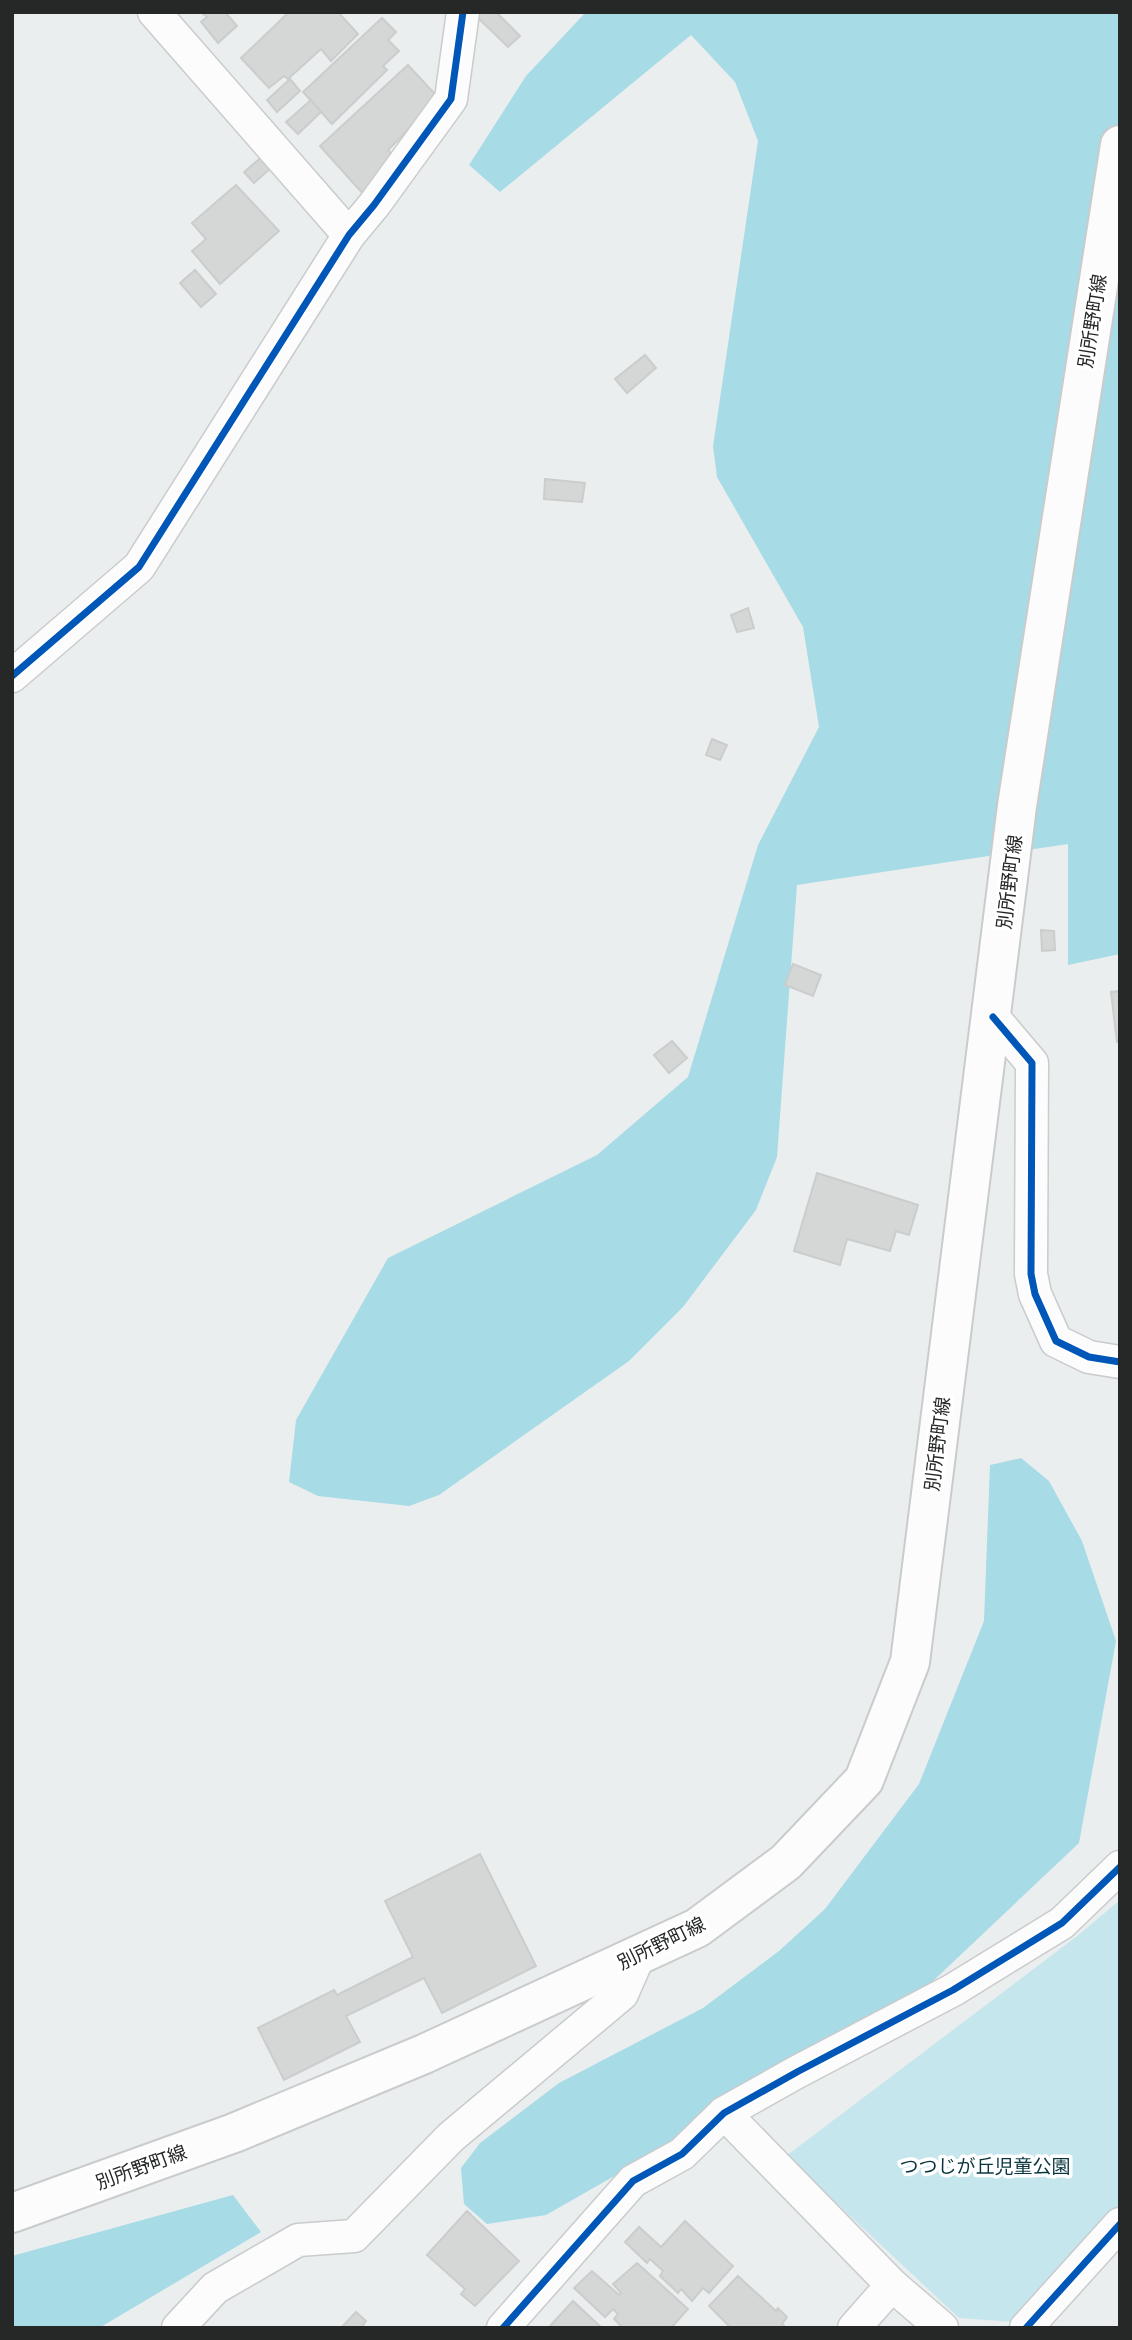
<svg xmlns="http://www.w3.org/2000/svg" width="1132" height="2340" font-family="'IBM Plex Sans','Noto Sans JP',sans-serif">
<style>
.green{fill:#c6e6ed}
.forest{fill:#a7dbe6}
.building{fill:#d5d7d7;stroke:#cbcdcd;stroke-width:2}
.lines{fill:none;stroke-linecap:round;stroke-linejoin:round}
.street-casing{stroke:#c9cbcc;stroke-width:35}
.secondary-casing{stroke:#c9cbcc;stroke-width:42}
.street{stroke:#fcfcfd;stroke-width:32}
.secondary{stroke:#fcfcfd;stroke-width:38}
.cycleway-casing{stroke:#fff;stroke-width:11}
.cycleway{stroke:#0057b8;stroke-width:7}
.labels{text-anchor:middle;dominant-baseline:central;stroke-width:7;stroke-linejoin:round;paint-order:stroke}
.street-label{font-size:19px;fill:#262828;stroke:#fff}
.park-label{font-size:19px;fill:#08353d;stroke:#fff}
</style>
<rect width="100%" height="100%" fill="#ebeeef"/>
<polygon class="green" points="1120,1900 1120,2205 1113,2217 1014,2322 959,2318 786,2156 1076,1937"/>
<g class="forest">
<polygon points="586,12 1120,12 1120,954 1068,965 1068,844 797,885 777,1157 756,1210 683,1307 629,1361 439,1495 409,1506 318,1496 289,1482 296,1420 388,1258 597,1155 688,1077 758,845 819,727 803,627 717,477 713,446 758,141 735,82 691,35 500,192 469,165 526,76"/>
<polygon points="1021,1458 1049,1481 1082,1541 1116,1641 1079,1843 897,2015 546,2215 487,2224 464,2204 461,2168 480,2143 559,2083 703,2008 779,1951 825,1909 919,1784 984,1621 990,1465"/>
<polygon points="233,2195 261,2232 99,2328 12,2328 12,2256"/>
</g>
<g class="building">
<polygon points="205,12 225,12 237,26 218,43 201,22 207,17 203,14"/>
<polygon points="289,12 338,12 358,34 331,61 321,49 288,79 284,76 269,88 241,58"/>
<polygon points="476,12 496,12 520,36 508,47 474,14"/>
<polygon points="382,18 396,32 388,40 399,51 383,66 387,70 332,124 303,92"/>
<polygon points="408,65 434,93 424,134 409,129 388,150 400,163 365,196 320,146"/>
<polygon points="290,79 300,91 277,112 267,100"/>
<polygon points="311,100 321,112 298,134 286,122"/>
<polygon points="271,149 280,160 254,183 244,172"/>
<polygon points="236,185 279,231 220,284 192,251 206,239 192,223"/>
<polygon points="195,270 216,294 201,307 180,283"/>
<polygon points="645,355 656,368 627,393 615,379"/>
<polygon points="545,479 585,483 582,502 544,499"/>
<polygon points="748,608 754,628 737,632 731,615"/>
<polygon points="712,739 727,745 720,760 706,755"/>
<polygon points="1041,930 1054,931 1055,950 1042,951"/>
<polygon points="793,964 821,975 813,996 785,985"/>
<polygon points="1120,991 1120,1042 1117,1042 1111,992"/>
<polygon points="672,1041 687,1058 669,1073 654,1055"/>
<polygon points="817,1173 918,1205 909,1235 896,1231 890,1251 847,1239 840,1265 794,1251"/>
<polygon points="480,1854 536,1966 442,2013 424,1978 346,2016 360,2042 284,2080 258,2028 334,1990 337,1995 413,1957 385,1901"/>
<polygon points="467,2211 519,2261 475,2306 461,2294 465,2289 427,2255"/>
<polygon points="685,2221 733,2266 709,2293 703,2288 692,2301 681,2289 678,2293 660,2276 663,2271 650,2259 647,2263 625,2242 639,2227 661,2247"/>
<polygon points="637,2263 688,2309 671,2328 623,2328 614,2319 618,2314 613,2309 605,2317 574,2288 592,2271 619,2295 621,2293 613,2284"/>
<polygon points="738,2276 776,2311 778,2308 787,2317 782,2324 786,2328 731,2328 709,2306"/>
<polygon points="573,2301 602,2328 548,2328"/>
<polygon points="356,2312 366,2321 361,2328 341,2328"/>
</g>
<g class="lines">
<defs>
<g id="street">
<polyline points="154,12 349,235"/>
<polyline points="12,676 139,567 349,235 374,205 451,99 463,12"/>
<polyline points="993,1017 1032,1063 1031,1274 1035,1294 1056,1341 1089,1357 1120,1362"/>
<polyline points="724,2113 892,2285 942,2328"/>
<polyline points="178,2328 215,2288 298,2240 354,2236 451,2137 622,1994 639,1955"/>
<polyline points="503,2328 633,2181 682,2154 724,2113 797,2072 953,1990 1062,1923 1120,1867"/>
<polyline points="854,2328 892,2285"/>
<polyline points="1026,2328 1120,2224"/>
</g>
<polyline id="secondary" points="12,2213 234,2133 424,2054 697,1928 786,1862 864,1780 910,1662 1017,806 1120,145"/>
</defs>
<use href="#street" class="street-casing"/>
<use href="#secondary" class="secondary-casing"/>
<use href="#street" class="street"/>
<use href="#secondary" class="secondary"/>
<defs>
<g id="cycleway">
<polyline points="12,676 139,567 349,235 374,205 451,99 463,12"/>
<polyline points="993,1017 1032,1063 1031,1274 1035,1294 1056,1341 1089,1357 1120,1362"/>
<polyline points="503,2328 633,2181 682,2154 724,2113 797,2072 953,1990 1062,1923 1120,1867"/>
<polyline points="1026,2328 1120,2224"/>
</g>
</defs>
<use href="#cycleway" class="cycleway-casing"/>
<use href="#cycleway" class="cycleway"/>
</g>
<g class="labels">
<g class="street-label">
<text transform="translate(1092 321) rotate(-81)">別所野町線</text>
<text transform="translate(1009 882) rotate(-83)">別所野町線</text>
<text transform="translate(937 1444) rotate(-83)">別所野町線</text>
<text transform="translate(661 1943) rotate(-26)">別所野町線</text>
<text transform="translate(141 2167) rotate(-20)">別所野町線</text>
</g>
<g class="park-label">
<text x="985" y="2166">つつじが丘児童公園</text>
</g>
</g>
<rect width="1132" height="2340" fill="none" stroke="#262828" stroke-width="28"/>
</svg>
